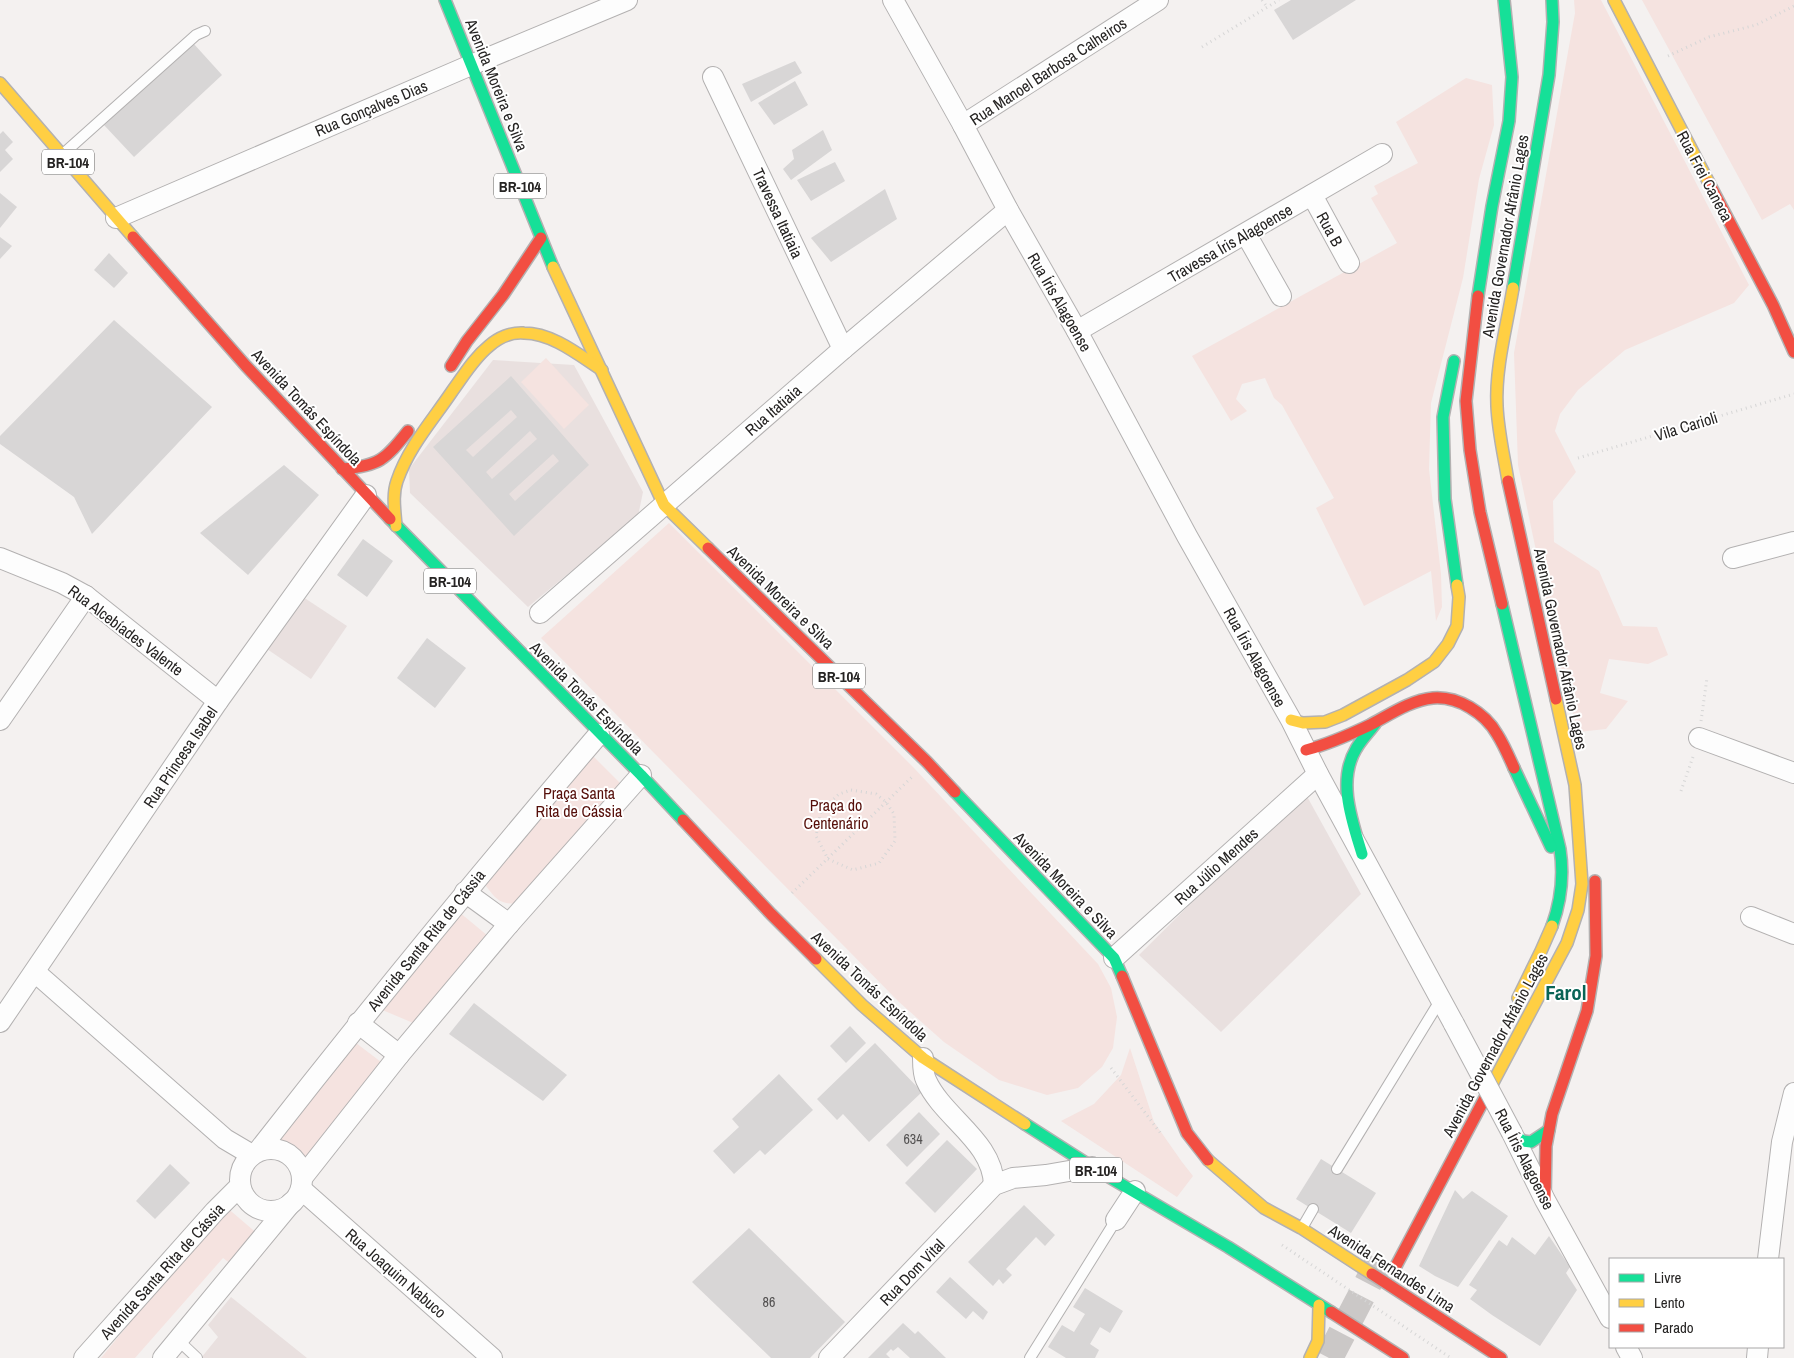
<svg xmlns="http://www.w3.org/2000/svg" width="1794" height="1358" font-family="'Archivo Narrow',sans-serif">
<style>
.built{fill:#e9e0df}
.green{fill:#f5e3e0}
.building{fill:#d8d6d6;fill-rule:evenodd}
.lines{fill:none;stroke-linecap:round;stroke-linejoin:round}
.primary-tunnel{stroke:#cbc8c7;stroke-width:28;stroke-dasharray:28 14;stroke-linecap:butt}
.lane-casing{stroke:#b3b1b1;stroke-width:12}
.street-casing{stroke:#b3b1b1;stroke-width:22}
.fast-casing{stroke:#b3b1b1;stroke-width:14}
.slow-casing{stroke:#b3b1b1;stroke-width:14}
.jam-casing{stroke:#b3b1b1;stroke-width:14}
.path{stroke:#d6d6d6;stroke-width:3;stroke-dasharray:1 4;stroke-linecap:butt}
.lane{stroke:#fdfdfd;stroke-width:10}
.street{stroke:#fdfdfd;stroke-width:20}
.fast{stroke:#16e098;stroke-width:11}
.slow{stroke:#ffcf43;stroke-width:11}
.jam{stroke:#f24e42;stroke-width:11}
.street-bridge-casing{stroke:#b3b1b1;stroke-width:22;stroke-linecap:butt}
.street-bridge{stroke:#fdfdfd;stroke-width:20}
.labels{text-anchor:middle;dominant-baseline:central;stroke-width:4;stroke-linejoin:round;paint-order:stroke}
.number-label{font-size:14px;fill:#525050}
.shield{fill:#fff;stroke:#676665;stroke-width:1}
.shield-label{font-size:15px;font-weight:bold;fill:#262423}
.street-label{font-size:16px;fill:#262423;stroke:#fff}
.park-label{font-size:16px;fill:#560f0a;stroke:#fff}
.district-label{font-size:21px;font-weight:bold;fill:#096456;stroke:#fff}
</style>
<rect width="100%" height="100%" fill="#f4f1f0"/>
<g class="built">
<polygon points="493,360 574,365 643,492 638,516 528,607 410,493 409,469"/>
<polygon points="303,597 347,626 311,679 267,649"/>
<polygon points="1304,791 1361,894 1221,1032 1139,955"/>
<polygon points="231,1297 307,1358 201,1358 218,1337 208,1325"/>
</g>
<g class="green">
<polygon points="1574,0 1601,0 1749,285 1734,303 1625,350 1578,390 1560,414 1555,431 1576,472 1553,501 1554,542 1599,571 1623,626 1657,627 1668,655 1648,664 1609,659 1600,693 1628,701 1606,729 1578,732 1559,660 1518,465 1514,353 1575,13"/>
<polygon points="1642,0 1794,0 1794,210 1790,204 1762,220"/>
<polygon points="1466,78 1492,85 1494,125 1479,179 1463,278 1431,403 1429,469 1441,574 1442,607 1436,621 1431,571 1364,606 1316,508 1334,498 1282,405 1274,398 1265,378 1242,384 1236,399 1247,411 1231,421 1192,356 1397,243 1371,198 1378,194 1374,186 1418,163 1396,122"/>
<polygon points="546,358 589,405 564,429 521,382"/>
<polygon points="669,523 914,768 1098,964 1111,988 1117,1017 1113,1048 1102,1067 1078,1088 1047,1095 999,1080 944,1042 899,1002 541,638"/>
<path d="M591,754L623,786L521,903C501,905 497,901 486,886L490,873Z"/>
<polygon points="459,912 488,936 418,1025 380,1009"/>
<polygon points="352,1040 385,1065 309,1160 272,1140"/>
<polygon points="1130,1048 1154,1122 1182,1162 1193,1176 1177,1197 1061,1121 1094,1104 1121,1075"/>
<polygon points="225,1206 260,1236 235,1267 223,1258 135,1358 101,1358"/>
</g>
<g class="building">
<polygon points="1291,0 1356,0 1293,40 1274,10"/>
<polygon points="193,43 222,75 134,157 104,125"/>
<polygon points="795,61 802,73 751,102 742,84"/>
<polygon points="795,81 808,105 774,125 758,103"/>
<polygon points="823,130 832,150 791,180 783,169 794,159 792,150"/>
<polygon points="3,131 13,142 5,150 13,159 0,172 0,134"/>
<polygon points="835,162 845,181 811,201 797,180"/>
<polygon points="885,189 897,219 831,262 811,238"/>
<polygon points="0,193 17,207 0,228"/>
<polygon points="0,237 12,246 0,259"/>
<polygon points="109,253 128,273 114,288 94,270"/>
<polygon points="114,320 212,407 92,534 74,497 0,444 0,436"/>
<path d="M511,376L589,465L514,536L433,447ZM511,410L517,417L473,457L466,450ZM530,431L537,439L492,479L486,472ZM553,454L559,461L515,501L509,494Z"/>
<polygon points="284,465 319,495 248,575 200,533"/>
<polygon points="363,539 393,561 367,597 337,575"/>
<polygon points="427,638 466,668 435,708 397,678"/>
<polygon points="474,1003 567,1075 543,1101 449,1034"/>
<polygon points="850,1026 866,1043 846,1063 830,1046"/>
<polygon points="875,1043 922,1092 869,1142 843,1114 837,1120 817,1099"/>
<polygon points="779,1074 813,1110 765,1155 760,1150 734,1174 713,1151 739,1127 732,1119"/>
<polygon points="919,1112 940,1134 907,1167 886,1145"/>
<polygon points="947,1140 977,1169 935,1213 905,1183"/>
<polygon points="1321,1159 1376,1193 1351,1233 1296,1199"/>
<polygon points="170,1164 190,1183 155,1219 136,1201"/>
<polygon points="1455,1190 1463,1199 1472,1191 1508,1216 1458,1287 1435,1276 1419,1266"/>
<polygon points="1024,1205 1055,1235 1045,1246 1036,1237 1006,1269 1012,1275 1003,1284 999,1279 993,1286 968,1262"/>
<polygon points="749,1228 845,1322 810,1358 771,1358 692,1282"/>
<polygon points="1549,1236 1570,1267 1566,1273 1577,1290 1540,1346 1492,1315 1470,1299 1477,1290 1469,1285 1499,1240 1507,1246 1512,1237 1535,1255"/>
<polygon points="950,1277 988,1312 983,1320 973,1311 966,1319 936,1292"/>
<polygon points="1085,1288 1123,1311 1110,1333 1100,1327 1090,1344 1099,1350 1095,1358 1066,1358 1048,1347 1062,1325 1074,1332 1085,1314 1073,1307"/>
<polygon points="903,1323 915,1334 918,1331 946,1358 910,1358 898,1347 893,1351 891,1349 886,1354 890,1358 868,1358"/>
</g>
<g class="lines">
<polyline class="primary-tunnel" points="1329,1358 1380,1260"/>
<defs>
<g id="lane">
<polyline points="63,154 196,35 205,31"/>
<polyline points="1337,1169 1441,999"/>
<polyline points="1302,1228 1313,1209"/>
<polyline points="178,1340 197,1358"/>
<polyline points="1030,1358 1116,1220"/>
</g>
<g id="street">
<polyline points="893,0 963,125 1008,210 1077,331 1187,536 1291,720 1318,774 1454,1024"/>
<polyline points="713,77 843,349"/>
<polyline points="963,125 1158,0"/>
<polyline points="1312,195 1349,263"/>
<polyline points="116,218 471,65 627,0"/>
<polyline points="1246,234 1281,296"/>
<polyline points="1077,331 1382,154"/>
<polyline points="0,558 62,583 86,596 218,701"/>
<polyline points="1733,558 1794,542"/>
<polyline points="540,613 843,349 1008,210"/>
<polyline points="0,720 86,596"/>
<polyline points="1699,738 1794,773"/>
<polyline points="465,892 509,924"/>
<polyline points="1751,917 1794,934"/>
<polyline points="1114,958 1318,774"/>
<polyline points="35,972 225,1139 252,1155"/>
<polyline points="0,1022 218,701 366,495"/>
<polyline points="358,1023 399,1055"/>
<path d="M923,1058C923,1065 923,1074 926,1080C943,1118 993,1141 994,1185"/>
<polyline points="1512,1133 1545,1200 1610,1318"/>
<circle cx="271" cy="1180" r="31"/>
<path d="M259,1150C369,1009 482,871 599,734"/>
<polyline points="302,1178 399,1055 509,924 641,775"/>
<polyline points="301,1189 492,1358"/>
<polyline points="1116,1220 1135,1191"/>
<polyline points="1768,1259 1782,1142 1794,1093"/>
<polyline points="1626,1347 1632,1358"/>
<polyline points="84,1358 215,1211 240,1186"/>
<polyline points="163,1358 291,1203"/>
<polyline points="829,1358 994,1185 1013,1178 1046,1175 1092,1167"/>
<polyline points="1757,1358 1758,1347"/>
</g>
<g id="fast">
<polyline points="445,0 553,267"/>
<polyline points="1513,288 1549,75 1553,22 1552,0"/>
<polyline points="1478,296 1492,206 1509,121 1512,77 1504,0"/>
<polyline points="1454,361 1443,417 1445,499 1457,585"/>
<polyline points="390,519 641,775 683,820"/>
<path d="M1502,604L1560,849C1564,875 1561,901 1552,926"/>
<polyline points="1514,768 1551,847"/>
<polyline points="955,792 1114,958 1122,976"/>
<path d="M1362,854C1352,821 1337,781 1356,749C1361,740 1369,732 1375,724"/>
<polyline points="1025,1124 1092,1167 1228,1247 1331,1312"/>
<polyline points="1512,1133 1523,1141 1531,1142 1549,1130"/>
</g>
<g id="slow">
<polyline points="1614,0 1709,183"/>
<polyline points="0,83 133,237"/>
<polyline points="553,267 664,505 708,548"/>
<path d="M1508,481C1504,456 1498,431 1497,406C1495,368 1507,325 1513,288"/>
<path d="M396,526C395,511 392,495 397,481C409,446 433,420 453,390C464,375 474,358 489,346C498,338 511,332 524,333C552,333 579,355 602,370"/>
<polyline points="1291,720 1303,723 1325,722 1343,715 1407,680 1434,662 1448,644 1457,626 1459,597 1457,585"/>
<polyline points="816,959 862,1005 923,1058 1025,1124"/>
<polyline points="1518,998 1541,951 1552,926"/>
<polyline points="1488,1092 1567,943 1578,910 1582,884 1575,785 1556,699"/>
<polyline points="1208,1160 1264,1208 1301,1228 1372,1274"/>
<polyline points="1310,1358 1318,1341 1319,1305"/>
</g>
<g id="jam">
<polyline points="1709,183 1773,305 1794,352"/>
<polyline points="133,237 246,366 390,519"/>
<polyline points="1478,296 1466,401 1470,450 1480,512 1502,604"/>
<polyline points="451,366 467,341 503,295 541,238"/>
<path d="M342,469C379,466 385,460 408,431"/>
<polyline points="1508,481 1556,699"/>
<polyline points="708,548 927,762 955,792"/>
<path d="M1306,750C1329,744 1349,735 1370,725C1389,715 1411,700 1433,698C1458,696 1485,713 1497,734C1504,745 1509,757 1514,768"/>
<polyline points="683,820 771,914 816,959"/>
<polyline points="1122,976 1187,1133 1208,1160"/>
<polyline points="1545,1200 1546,1146 1552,1114 1587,1011 1596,956 1595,881"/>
<polyline points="1396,1266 1488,1092"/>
<polyline points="1372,1274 1501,1358"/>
<polyline points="1331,1312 1403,1358"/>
</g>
</defs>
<use href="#lane" class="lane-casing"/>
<use href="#street" class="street-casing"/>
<use href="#fast" class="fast-casing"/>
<use href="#slow" class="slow-casing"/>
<use href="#jam" class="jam-casing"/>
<g class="path">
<polyline points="1262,0 1267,7"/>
<polyline points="1202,47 1279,0"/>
<polyline points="1668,56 1709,37 1756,25 1794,6"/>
<polyline points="1578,458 1794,394"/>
<polyline points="1701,721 1707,678"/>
<polygon points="851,790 876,794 886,802 894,814 895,841 879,863 853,870 828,859 816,836 821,811 839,794"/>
<polyline points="1681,791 1694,754"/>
<polyline points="792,893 912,777"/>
<polyline points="1111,1068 1162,1135"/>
<polyline points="1282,1245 1451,1358"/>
</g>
<use href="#lane" class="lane"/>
<use href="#street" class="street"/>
<use href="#fast" class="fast"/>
<use href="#slow" class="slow"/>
<use href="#jam" class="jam"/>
<defs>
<polyline id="street-bridge" points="1454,1024 1512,1133"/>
</defs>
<use href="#street-bridge" class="street-bridge-casing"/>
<use href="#street-bridge" class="street-bridge"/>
</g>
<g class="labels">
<g class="number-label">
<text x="913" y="1139">634</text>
<text x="769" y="1302">86</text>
</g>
<g class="shield">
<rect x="42" y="149.5" width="52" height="25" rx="4"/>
<rect x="494" y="173.5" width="52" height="25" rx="4"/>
<rect x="424" y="568.5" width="52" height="25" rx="4"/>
<rect x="813" y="663.5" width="52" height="25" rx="4"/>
<rect x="1070" y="1157.5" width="52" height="25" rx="4"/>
</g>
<g class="shield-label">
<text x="68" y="162">BR-104</text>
<text x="520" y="186">BR-104</text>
<text x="450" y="581">BR-104</text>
<text x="839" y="676">BR-104</text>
<text x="1096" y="1170">BR-104</text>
</g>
<g class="street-label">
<text transform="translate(1048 71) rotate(-33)">Rua Manoel Barbosa Calheiros</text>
<text transform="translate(497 85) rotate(68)">Avenida Moreira e Silva</text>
<text transform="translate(371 108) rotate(-23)">Rua Gonçalves Dias</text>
<text transform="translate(1705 176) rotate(62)">Rua Frei Caneca</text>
<text transform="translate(778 213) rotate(65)">Travessa Itatiaia</text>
<text transform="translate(1330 229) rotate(61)">Rua B</text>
<text transform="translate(1505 236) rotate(-80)">Avenida Governador Afrânio Lages</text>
<text transform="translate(1230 243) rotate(-30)">Travessa Íris Alagoense</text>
<text transform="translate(1060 302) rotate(60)">Rua Íris Alagoense</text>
<text transform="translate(307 407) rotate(47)">Avenida Tomás Espíndola</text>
<text transform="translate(773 410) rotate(-41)">Rua Itatiaia</text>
<text transform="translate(1686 426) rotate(-17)">Vila Carioli</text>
<text transform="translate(781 597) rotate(44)">Avenida Moreira e Silva</text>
<text transform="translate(126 630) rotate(37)">Rua Alcebíades Valente</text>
<text transform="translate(1561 649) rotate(78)">Avenida Governador Afrânio Lages</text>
<text transform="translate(1255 657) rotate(61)">Rua Íris Alagoense</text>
<text transform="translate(587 698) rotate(45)">Avenida Tomás Espíndola</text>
<text transform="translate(180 757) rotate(-56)">Rua Princesa Isabel</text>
<text transform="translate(1216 866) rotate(-42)">Rua Júlio Mendes</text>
<text transform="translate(1066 885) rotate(46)">Avenida Moreira e Silva</text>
<text transform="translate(426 940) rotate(-51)">Avenida Santa Rita de Cássia</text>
<text transform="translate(870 986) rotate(43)">Avenida Tomás Espíndola</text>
<text transform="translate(1495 1045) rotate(-62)">Avenida Governador Afrânio Lages</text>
<text transform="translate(1525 1159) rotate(63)">Rua Íris Alagoense</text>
<text transform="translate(1392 1268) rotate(33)">Avenida Fernandes Lima</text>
<text transform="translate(162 1271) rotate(-48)">Avenida Santa Rita de Cássia</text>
<text transform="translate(912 1272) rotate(-46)">Rua Dom Vital</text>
<text transform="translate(396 1273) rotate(41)">Rua Joaquim Nabuco</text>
</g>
<g class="park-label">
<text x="579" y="793">Praça Santa<tspan x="579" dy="18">Rita de Cássia</tspan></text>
<text x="836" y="805">Praça do<tspan x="836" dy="18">Centenário</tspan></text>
</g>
<g class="district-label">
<text x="1566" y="992">Farol</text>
</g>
</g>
<rect x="1609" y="1258" width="175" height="90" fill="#ffffff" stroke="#a8a7a7"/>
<rect x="1619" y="1274" width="25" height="8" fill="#16e098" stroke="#a8a7a7"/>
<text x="1654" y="1283" font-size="15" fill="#262423">Livre</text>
<rect x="1619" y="1299" width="25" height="8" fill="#ffcf43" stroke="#a8a7a7"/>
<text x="1654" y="1308" font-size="15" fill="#262423">Lento</text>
<rect x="1619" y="1324" width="25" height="8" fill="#f24e42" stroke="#a8a7a7"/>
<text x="1654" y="1333" font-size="15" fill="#262423">Parado</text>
</svg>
